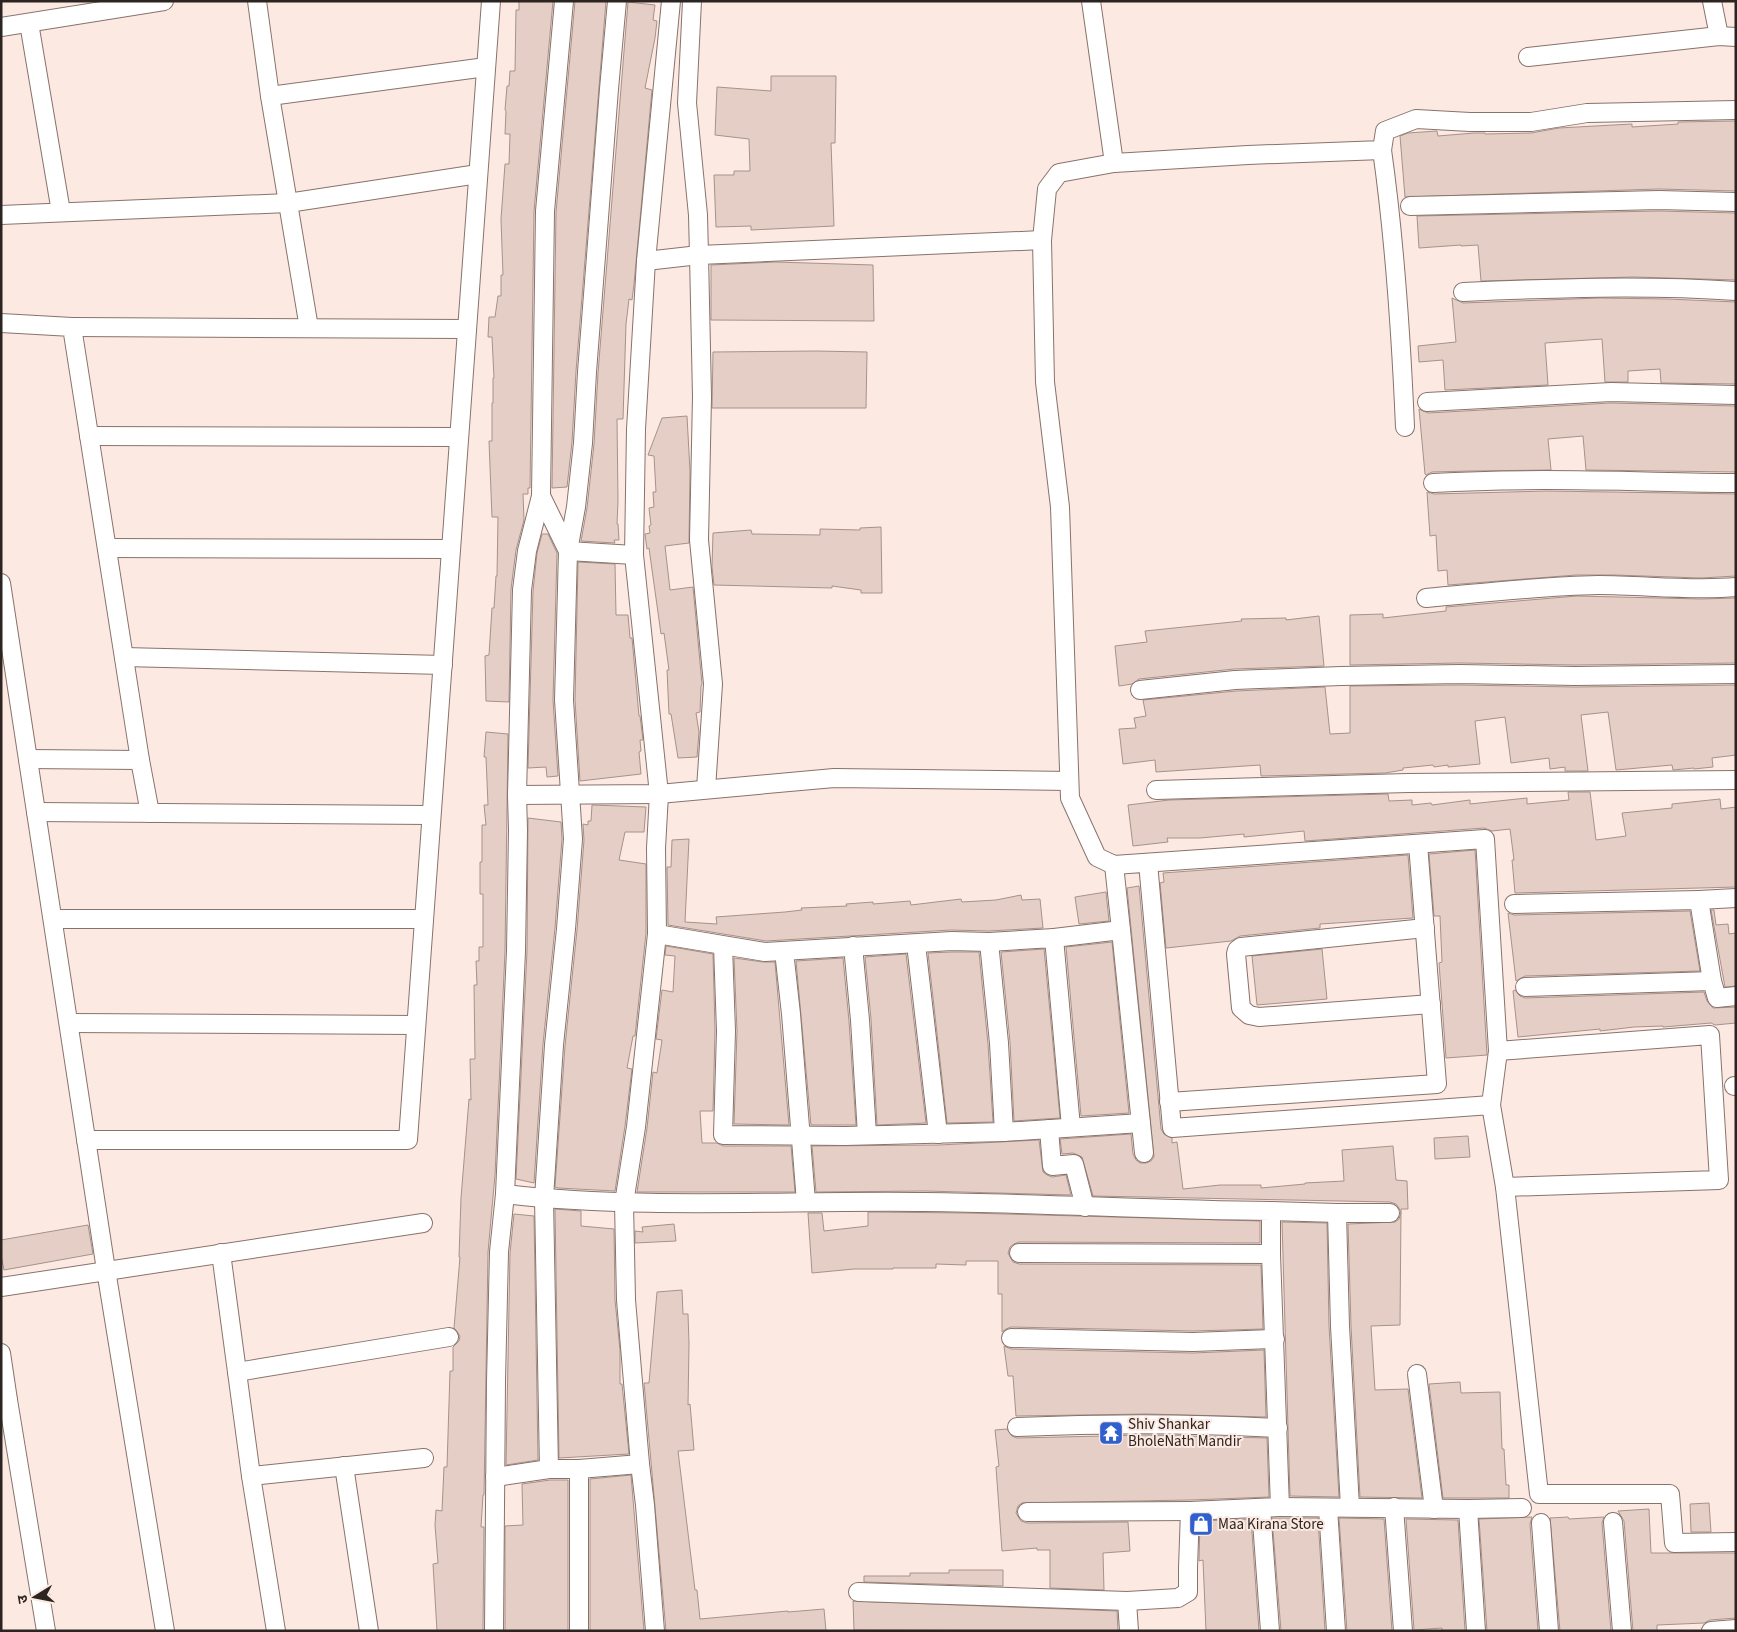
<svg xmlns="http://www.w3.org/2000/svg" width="1737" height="1632" font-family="'Source Sans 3','Noto Sans Devanagari',sans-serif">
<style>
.building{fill:#e5cec6;stroke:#a7928a}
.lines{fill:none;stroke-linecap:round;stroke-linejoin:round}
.minor-casing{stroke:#88736b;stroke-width:20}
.minor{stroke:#fff;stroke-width:18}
.labels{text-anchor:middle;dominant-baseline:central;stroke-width:4;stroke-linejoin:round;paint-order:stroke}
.poi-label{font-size:15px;fill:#2c2420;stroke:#fce9e2;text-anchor:start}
</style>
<rect width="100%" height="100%" fill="#fce9e2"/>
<g class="building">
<polygon points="519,1 553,1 534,211 530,488 528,488 528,494 523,494 524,520 516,550 511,589 509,702 486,701 485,656 489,655 492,608 494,608 496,576 497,576 498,517 492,517 489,441 492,441 492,403 493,403 493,378 494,378 492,337 488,337 489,317 495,317 498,296 501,296 501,275 503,275 501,219 505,164 509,164 510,134 505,134 506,111 505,110 507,86 509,86 510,71 515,71 516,10 519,10"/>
<polygon points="575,1 606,1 576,371 572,442 567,487 552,488 556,212"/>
<polygon points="628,2 655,5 653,20 657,21 655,38 645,88 652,90 634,284 632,300 629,299 626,324 623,419 617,419 618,501 617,524 618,524 619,540 614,540 615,543 581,541 587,508 594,444 598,373"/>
<polygon points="771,76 836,76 835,143 831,143 834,226 751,230 751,226 716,227 714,175 734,175 734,171 750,171 749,139 715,135 717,87 771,91"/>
<polygon points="1736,121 1736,191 1659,189 1405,197 1400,136 1408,133 1437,131 1438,136 1474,133 1485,133 1485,134 1531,133 1559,128 1632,124 1632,127 1678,124 1678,122"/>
<polygon points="1659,211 1736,213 1736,280 1634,277 1481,281 1478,245 1461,246 1461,245 1419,248 1417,216"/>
<polygon points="775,262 873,265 874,321 711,320 711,265"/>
<polygon points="1452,298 1463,303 1600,298 1668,299 1736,302 1736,384 1661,383 1660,369 1628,371 1628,382 1605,382 1602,339 1545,343 1548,385 1445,390 1443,360 1419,362 1418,346 1456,342"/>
<polygon points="816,351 867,352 866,408 712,408 713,352"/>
<polygon points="1611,403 1736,406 1736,472 1586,470 1583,436 1548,439 1551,470 1471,471 1432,472 1426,475 1425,474 1419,409 1428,413"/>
<polygon points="687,416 690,471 689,543 665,546 670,590 693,587 702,684 701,686 700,712 696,713 699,732 697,757 678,758 671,714 669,714 667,670 669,670 664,633 661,634 649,548 647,549 645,534 650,533 649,526 651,525 649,508 654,507 653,492 656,492 654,456 648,455 662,418"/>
<polygon points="1547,491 1736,494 1736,576 1701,578 1615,575 1576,575 1448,585 1447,570 1438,571 1436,535 1430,536 1427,492 1434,494"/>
<polygon points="881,527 882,593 861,593 861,590 832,586 832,588 714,585 712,567 713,533 751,530 752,534 820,535 820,529 860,530 860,528"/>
<polygon points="542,534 548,534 557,553 553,700 558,776 547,777 546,767 528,768 533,591 537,553"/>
<polygon points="578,562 615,564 616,615 628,615 630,638 632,638 639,716 640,716 643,740 640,740 641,751 639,752 641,774 580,781 575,700"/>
<polygon points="1577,596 1701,599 1736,598 1736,663 1575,665 1460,663 1350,665 1350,615 1383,614 1383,618 1446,611 1446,607"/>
<polygon points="1319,616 1324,666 1234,669 1139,679 1132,684 1119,686 1115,646 1147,642 1145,631 1242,621 1241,619 1286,618 1286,620"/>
<polygon points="1460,685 1575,687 1736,685 1736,755 1712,758 1713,767 1694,769 1694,768 1673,770 1672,765 1616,770 1608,712 1581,715 1588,771 1565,771 1565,767 1550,769 1549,758 1511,763 1505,717 1475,721 1480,764 1448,767 1448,765 1434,767 1433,765 1403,768 1403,770 1385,773 1261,776 1260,765 1156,772 1155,760 1123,764 1119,729 1136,728 1134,718 1146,716 1143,700 1236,691 1325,687 1330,734 1350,733 1350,686"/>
<polygon points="486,732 508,734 505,951 495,1175 488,1252 484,1495 483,1495 481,1527 484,1527 483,1631 437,1631 433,1564 438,1563 435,1525 436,1510 442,1511 444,1467 447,1467 450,1371 453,1371 453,1347 459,1341 460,1336 454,1328 460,1257 459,1257 461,1198 469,1099 471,1100 470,1059 475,1059 474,985 477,985 476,961 479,961 479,947 483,947 483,894 480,894 480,862 482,862 482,825 486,825 484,805 488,805 486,757 484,757"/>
<polygon points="1568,792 1590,792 1596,840 1626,836 1622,813 1672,808 1672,804 1720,799 1721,809 1736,807 1736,887 1515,893 1512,860 1514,860 1510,829 1492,831 1484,828 1305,841 1304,831 1244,837 1244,834 1200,838 1167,838 1168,842 1133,846 1128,805 1169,800 1388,794 1389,801 1412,800 1412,805 1431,803 1432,805 1470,800 1470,804 1527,798 1527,804 1569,800"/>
<polygon points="592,805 646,807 644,832 625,832 619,860 646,864 646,933 635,1036 633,1036 627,1068 632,1069 625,1126 615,1191 558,1188 555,1187 565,1046 577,930 584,840 583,824 588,825 588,821 591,821"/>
<polygon points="528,818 561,822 562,839 555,928 543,1044 534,1183 516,1179 527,951"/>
<polygon points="689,839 685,922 717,924 716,917 785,912 802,910 801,908 847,906 846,904 873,902 873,904 910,901 911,905 961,899 962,902 996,900 1021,895 1022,900 1040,899 1043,928 989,931 951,930 766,941 668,925 667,867 671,867 672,840"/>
<polygon points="1475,850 1487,1055 1446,1058 1439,963 1442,962 1440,916 1434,916 1429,854"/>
<polygon points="1408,855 1413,918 1320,924 1320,928 1240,936 1231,941 1166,948 1160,883 1164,882 1163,873"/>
<polygon points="1139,886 1161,1129 1164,1134 1172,1138 1172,1143 1177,1142 1183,1189 1220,1185 1261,1185 1261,1188 1305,1184 1305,1183 1344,1181 1342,1150 1393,1146 1396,1180 1407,1181 1408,1209 1401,1209 1400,1325 1371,1326 1375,1390 1408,1389 1422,1498 1360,1497 1351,1326 1348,1224 1395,1222 1399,1219 1401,1213 1399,1208 1396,1204 1390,1202 1093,1196 1082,1157 1073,1153 1062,1154 1060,1139 1131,1134 1133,1154 1136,1160 1140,1163 1146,1163 1151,1161 1154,1157 1127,888"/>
<polygon points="1106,892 1109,921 1079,924 1075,897"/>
<polygon points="1711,910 1714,910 1716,925 1728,924 1729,934 1736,933 1736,986 1725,987"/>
<polygon points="1690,911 1700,971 1525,976 1516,981 1508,913 1514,915"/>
<polygon points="1112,942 1129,1113 1081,1116 1066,947"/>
<polygon points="666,946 713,954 715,1031 713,1111 700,1111 702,1143 717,1143 723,1146 791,1146 795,1192 637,1192 647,1128 653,1072 657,1073 662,1040 656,1039 662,990 673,992 675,956 665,955"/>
<polygon points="1044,949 1060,1118 1014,1121 1010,1042 1001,952"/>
<polygon points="1322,949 1327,999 1257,1005 1252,956"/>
<polygon points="952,952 979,952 988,1044 993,1122 947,1123 928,953"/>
<polygon points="906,954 926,1123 877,1125 871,1019 865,957"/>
<polygon points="734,958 763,962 775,962 789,1125 734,1124 737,1031"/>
<polygon points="843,958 849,1021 856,1125 811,1125 796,961"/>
<polygon points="1515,990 1520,996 1525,998 1704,992 1707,1001 1713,1008 1736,1007 1736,1023 1715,1025 1711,1023 1663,1027 1663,1026 1634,1027 1600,1031 1600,1029 1518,1037 1513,991"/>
<polygon points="1468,1136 1470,1157 1435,1159 1434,1138"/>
<polygon points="1039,1140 1043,1172 1047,1175 1052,1177 1066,1175 1071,1195 925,1191 816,1192 812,1146 939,1145"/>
<polygon points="555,1209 581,1211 581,1226 614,1229 615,1300 620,1350 620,1384 622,1384 629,1454 559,1458"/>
<polygon points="868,1212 968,1213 1260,1221 1260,1243 1019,1242 1014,1244 1010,1247 1008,1253 1013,1262 1019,1264 1261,1265 1263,1329 1193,1331 1011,1327 1006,1329 1002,1332 1002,1294 998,1294 998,1261 966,1261 966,1265 936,1264 936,1268 893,1268 893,1269 854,1269 812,1273 808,1213 822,1213 824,1231 868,1226"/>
<polygon points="514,1214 534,1216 538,1460 506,1465 510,1253"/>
<polygon points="1282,1222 1327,1223 1329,1326 1339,1497 1290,1496"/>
<polygon points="674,1224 676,1241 635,1243 635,1231 643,1232 642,1227"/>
<polygon points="88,1225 93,1254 4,1270 1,1255 1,1240"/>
<polygon points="682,1290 683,1314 688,1314 689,1343 688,1405 690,1404 694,1450 678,1451 695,1590 697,1590 700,1619 788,1611 788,1612 824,1609 826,1631 666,1631 644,1383 649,1383 657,1292"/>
<polygon points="1004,1346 1011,1349 1193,1353 1264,1350 1266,1417 1147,1414 1016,1416 1013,1376 1008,1376"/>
<polygon points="1460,1382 1461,1393 1500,1392 1502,1449 1504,1449 1506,1485 1509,1485 1509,1498 1443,1498 1429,1384"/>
<polygon points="1007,1429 1012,1436 1017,1438 1147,1435 1267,1438 1269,1497 1190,1500 1022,1503 1018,1506 1016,1513 1021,1521 1027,1523 1128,1522 1130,1551 1103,1553 1104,1590 1050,1588 1050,1550 1037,1550 1037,1548 1002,1551 996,1467 999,1466 995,1430"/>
<polygon points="631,1475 644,1631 590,1631 590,1479"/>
<polygon points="550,1480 568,1480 568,1631 505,1631 505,1526 523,1525 522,1484"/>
<polygon points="1709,1503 1711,1532 1691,1532 1690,1504"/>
<polygon points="1649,1509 1651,1553 1736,1553 1736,1618 1710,1620 1704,1623 1657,1625 1657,1631 1633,1631 1624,1521 1618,1511"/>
<polygon points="1532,1517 1530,1524 1538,1631 1487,1631 1479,1519"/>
<polygon points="1568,1517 1569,1519 1604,1517 1602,1523 1611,1631 1560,1631 1550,1518"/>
<polygon points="1272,1518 1318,1518 1325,1631 1281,1631"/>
<polygon points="1339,1518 1384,1519 1392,1631 1347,1631"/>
<polygon points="1251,1519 1259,1631 1206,1631 1203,1560 1199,1561 1200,1521"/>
<polygon points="1406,1519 1458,1520 1465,1631 1442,1631 1442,1628 1414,1630"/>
<polygon points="949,1570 1003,1570 1003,1586 864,1582 864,1576 910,1576 910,1573 949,1573"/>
<polygon points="853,1601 1117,1611 1118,1631 854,1630"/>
</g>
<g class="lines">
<defs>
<g id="minor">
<polyline points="257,1 270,96 309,328"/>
<polyline points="692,1 687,103 698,215 699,255 702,397 699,540 713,684 706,789"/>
<polyline points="1091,1 1114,163"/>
<polyline points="1712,1 1719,36"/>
<polyline points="29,23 61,212"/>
<polyline points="1,27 164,1"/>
<polyline points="1528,57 1719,36 1736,37"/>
<polyline points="270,96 486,67"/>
<path d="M1382,150C1395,242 1401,334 1405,427"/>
<polyline points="1410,206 1659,200 1736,202"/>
<polyline points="1,215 288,203 478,174"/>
<polyline points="646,261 699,255 1042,240"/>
<path d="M1463,292C1554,288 1645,285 1736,291"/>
<polyline points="1,323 72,327 140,760"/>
<polyline points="72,327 467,329"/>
<polyline points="1427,402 1611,392 1736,395"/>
<polyline points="89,436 459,437"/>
<path d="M1433,483C1534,477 1635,482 1736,483"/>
<polyline points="541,496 568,551 634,555"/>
<polyline points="107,548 451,549"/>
<polyline points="1,583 106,1270 165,1631"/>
<path d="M1426,598C1483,593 1540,586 1598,585C1644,585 1690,591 1736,587"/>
<polyline points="124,657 443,665"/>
<polyline points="1140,690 1235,680 1341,676 1460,674 1575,676 1736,674"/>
<polyline points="28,759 140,760 150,813"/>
<polyline points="1156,790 1408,783 1736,780"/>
<polyline points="517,795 659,794 834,778 1069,781"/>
<polyline points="36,812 431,815"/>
<polyline points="1148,863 1172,1128 1491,1105 1505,1187 1719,1180 1710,1035 1498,1051 1485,839 1114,865 1097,857 1070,798 1060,507 1045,382 1042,240 1047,189 1059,173 1114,163 1248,155 1382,150 1385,131 1416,119 1470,122 1531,122 1587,113 1736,110"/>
<polyline points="1114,865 1121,930"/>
<polyline points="1699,900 1736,898"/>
<polyline points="1514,904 1699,900 1712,981"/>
<polyline points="53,919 424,919"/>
<polyline points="1425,928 1241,947 1237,950 1236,954 1241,1008 1249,1015 1259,1017 1431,1004"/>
<polyline points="657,934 765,952 952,941 989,942 1054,938 1071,1127"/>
<polyline points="1054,938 1121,930 1144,1153"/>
<polyline points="916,944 938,1134"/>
<polyline points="723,946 726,1031 723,1135 845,1136 1004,1132 999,1043 989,942"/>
<polyline points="853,946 860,1020 867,1135"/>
<polyline points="784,951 791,1014 806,1202"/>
<polyline points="1525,987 1712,981 1717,998 1736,996"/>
<polyline points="69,1023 416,1025"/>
<polyline points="1734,1086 1736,1086"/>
<polyline points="1169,1102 1437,1084 1418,844"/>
<polyline points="1491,1105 1498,1051"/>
<polyline points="1049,1129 1052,1166 1074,1164 1085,1207"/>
<polyline points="1004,1132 1141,1123"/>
<polyline points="86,1140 408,1140 491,1"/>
<polyline points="1505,1187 1539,1494 1670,1494 1674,1543 1736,1542"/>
<path d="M505,1194C644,1210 785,1200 925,1202C1040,1203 1156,1210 1271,1211V1254L1280,1507L1190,1511L1188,1568V1592L1178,1598L1127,1601L1129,1631"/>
<polyline points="1271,1211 1337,1213 1340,1326 1350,1507"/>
<polyline points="1337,1213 1390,1213"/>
<polyline points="221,1253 251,1476 276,1631"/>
<polyline points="1019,1253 1271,1254"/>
<polyline points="1,1287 423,1223"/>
<polyline points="1011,1338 1193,1342 1275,1339"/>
<polyline points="1,1353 8,1400 1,1401"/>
<polyline points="237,1372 449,1337"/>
<polyline points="1417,1374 1434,1509"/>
<polyline points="8,1400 46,1631"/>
<path d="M1017,1427C1104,1423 1190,1423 1278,1428"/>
<polyline points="344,1466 369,1631"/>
<polyline points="579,1469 640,1464"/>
<polyline points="251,1476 424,1458"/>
<polyline points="495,1477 549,1469"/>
<polyline points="1280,1507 1468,1509 1476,1631"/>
<polyline points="1394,1507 1403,1631"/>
<polyline points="1261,1508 1270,1631"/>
<polyline points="1328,1508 1336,1631"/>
<polyline points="1468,1509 1522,1508"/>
<polyline points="1027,1512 1190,1511"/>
<polyline points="1613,1522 1622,1631"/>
<polyline points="1541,1523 1549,1631"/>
<polyline points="858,1592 1127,1601"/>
<polyline points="494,1631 496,1381 499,1252 505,1194 516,951 518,830 517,795 522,590 527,551 541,496 545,211 564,1"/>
<polyline points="579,1631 579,1469 549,1469 544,1198 554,1045 566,929 573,839 564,700 568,551 576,507 583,443 587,372 609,89 617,1"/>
<polyline points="655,1631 645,1505 640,1464 626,1300 624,1203 636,1127 657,934 656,848 659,794 634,555 636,429 646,261 671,1"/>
<polyline points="1711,1631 1736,1629"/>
</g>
</defs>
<use href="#minor" class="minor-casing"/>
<use href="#minor" class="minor"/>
</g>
<defs>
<symbol id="temple-square" viewBox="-11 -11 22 22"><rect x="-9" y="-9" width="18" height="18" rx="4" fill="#305fce" stroke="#fce9e2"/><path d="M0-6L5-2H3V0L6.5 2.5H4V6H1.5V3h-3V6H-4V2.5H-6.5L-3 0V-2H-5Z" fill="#fff"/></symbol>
<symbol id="shop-square" viewBox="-11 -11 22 22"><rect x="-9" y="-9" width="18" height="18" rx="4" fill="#305fce" stroke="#fce9e2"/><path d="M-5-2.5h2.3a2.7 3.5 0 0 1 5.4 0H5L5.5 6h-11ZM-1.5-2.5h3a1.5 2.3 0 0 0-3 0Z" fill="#fff"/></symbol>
</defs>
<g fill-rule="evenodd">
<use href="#temple-square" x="1097" y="1419" width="28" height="28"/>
<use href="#shop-square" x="1187" y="1510" width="28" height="28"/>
</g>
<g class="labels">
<g class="poi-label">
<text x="1128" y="1424">Shiv Shankar<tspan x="1128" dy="17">BholeNath Mandir</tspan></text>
<text x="1218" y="1524">Maa Kirana Store</text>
</g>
</g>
<rect width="1737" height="1632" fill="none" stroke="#2c2420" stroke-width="5"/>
<g transform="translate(35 1597) rotate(260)" stroke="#fce9e2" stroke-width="4" paint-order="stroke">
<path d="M0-4L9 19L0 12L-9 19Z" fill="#2c2420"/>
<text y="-8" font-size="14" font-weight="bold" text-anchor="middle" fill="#2c2420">उ</text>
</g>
</svg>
